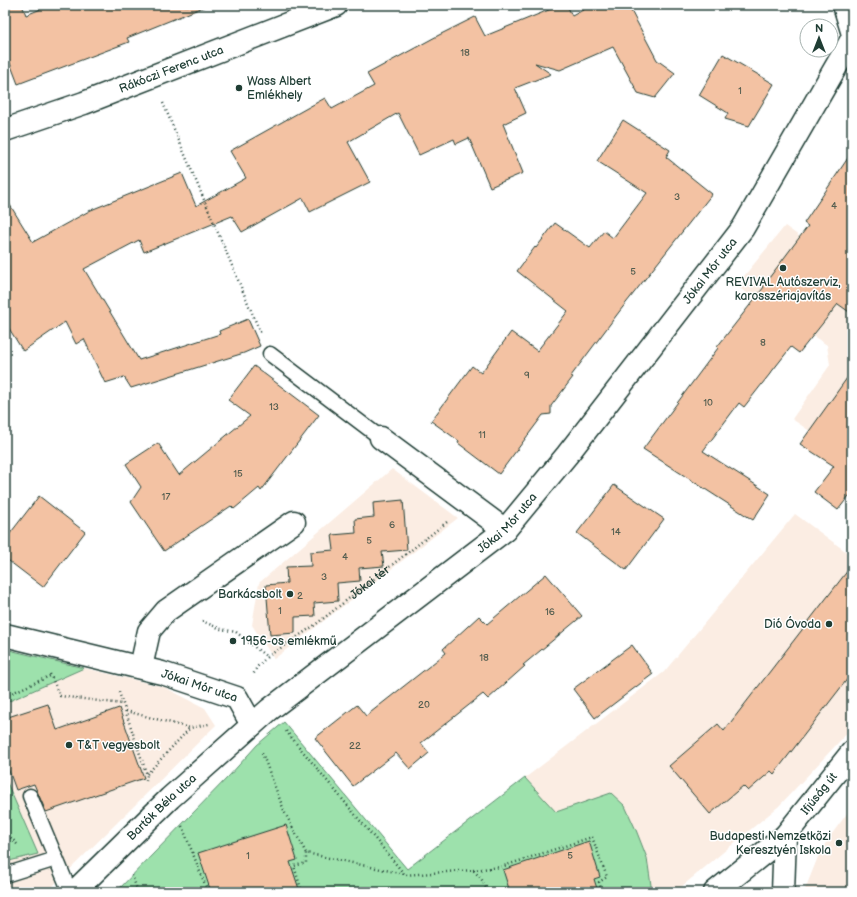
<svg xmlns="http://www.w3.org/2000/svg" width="857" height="897" font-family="'Balsamiq Sans',sans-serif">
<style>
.built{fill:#fbede3}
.green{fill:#9de1ac;stroke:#5e8f70}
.building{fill:#f3c2a3;stroke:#1f3d34}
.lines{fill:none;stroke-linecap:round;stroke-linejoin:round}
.service-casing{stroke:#1f3d34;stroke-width:17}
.minor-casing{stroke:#1f3d34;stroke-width:25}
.path{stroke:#1f3d34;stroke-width:2.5;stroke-dasharray:1 3;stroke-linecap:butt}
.service{stroke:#fff;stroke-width:14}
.minor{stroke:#fff;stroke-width:22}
.poi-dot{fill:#1f3d34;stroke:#fff;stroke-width:1.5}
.labels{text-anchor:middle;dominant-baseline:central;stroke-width:3;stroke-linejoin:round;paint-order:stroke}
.number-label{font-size:10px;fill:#545e50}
.street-label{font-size:12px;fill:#1f3d34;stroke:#fff}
.poi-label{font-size:12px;fill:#1f3d34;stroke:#fff;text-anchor:start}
</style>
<rect width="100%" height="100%" fill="#fff"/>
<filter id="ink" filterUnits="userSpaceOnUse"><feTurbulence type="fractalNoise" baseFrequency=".025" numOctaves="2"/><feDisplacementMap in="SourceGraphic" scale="8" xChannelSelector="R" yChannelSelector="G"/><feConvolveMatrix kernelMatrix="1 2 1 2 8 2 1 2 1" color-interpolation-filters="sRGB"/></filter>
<g filter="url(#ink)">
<g class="built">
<polygon points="785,226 852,274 852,439 842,453 792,419 830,365 827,345 736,286"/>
<polygon points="392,469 458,518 274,659 252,625 259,583"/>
<polygon points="795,514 852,556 852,728 779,806 675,892 652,892 647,858 636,830 625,806 556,812 525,778 664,672"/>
<polygon points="84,668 164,687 205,708 216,725 47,892 5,892 5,862 38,854 5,778 5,703"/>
<polygon points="852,807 852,892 804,892 820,852 831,835"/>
</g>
<g class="green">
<polygon points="5,649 84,668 5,703"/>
<polygon points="284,722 407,869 525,778 556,812 611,793 625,806 636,830 647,858 652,892 116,892 229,776 257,745"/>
<polygon points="5,778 38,854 5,862"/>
</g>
<g class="building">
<polygon points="5,5 22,5 26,15 51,5 206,6 127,38 129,42 18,84 5,50"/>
<polygon points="561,5 567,5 572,16 592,5 628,5 657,60 675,73 655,98 638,93 613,47 560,70 535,63 551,74 515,88 526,113 503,124 523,173 490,187 469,138 456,144 454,139 419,155 398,113 348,142 370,182 310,212 303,198 242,232 232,216 144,252 139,240 84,269 139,360 220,334 219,331 248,319 260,346 244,353 131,388 124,377 105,383 84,339 76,344 65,322 23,351 5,322 5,197 33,242 91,210 182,173 196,206 246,178 230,151 325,98 332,109 374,86 367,74 439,35 475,17 485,36"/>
<polygon points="723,54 774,84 749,126 725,119 728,113 699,95"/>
<polygon points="623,120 670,150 666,157 712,194 619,312 571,376 573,377 551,406 551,414 543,415 499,474 458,443 459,441 431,421 472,366 481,373 511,332 537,351 568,311 517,271 535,247 536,248 555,223 590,248 604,231 613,238 647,193 597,161"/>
<polygon points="852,152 852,314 838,304 799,353 791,347 744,407 739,403 703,451 770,494 753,520 643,449 718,348 717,347 764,287 763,286 808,226 804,223"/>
<polygon points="254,366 319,415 261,491 259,488 234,509 231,506 164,551 131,502 141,487 126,464 158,443 179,475 250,416 228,400"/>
<polygon points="852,371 852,492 838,510 814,492 834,466 800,444"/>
<polygon points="614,485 664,519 626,570 577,533"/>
<polygon points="39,496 85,532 43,587 5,558 5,540"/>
<polygon points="403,500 407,550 382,552 384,566 359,568 360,581 337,583 338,601 314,603 315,616 295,617 295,633 270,635 266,585 287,583 286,567 311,566 310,552 334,550 332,535 356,533 355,519 374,517 373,503"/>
<polygon points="852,565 852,673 774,774 771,771 748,791 743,786 710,814 669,766 718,724 724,731"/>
<polygon points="546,574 582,616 523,665 525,666 488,699 483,694 421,743 429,753 410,769 396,753 353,786 315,738 357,705 366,716 446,653 443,649 479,616 487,624"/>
<polygon points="632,645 653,674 595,718 573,689"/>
<polygon points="48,704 57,730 119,708 144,778 46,812 34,784 16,790 5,760 5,718"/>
<polygon points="286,825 297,860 290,862 300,892 211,892 198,853"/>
<polygon points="589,841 600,877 594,879 598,892 510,892 503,870"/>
</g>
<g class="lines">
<defs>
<g id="service">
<polyline points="270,354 381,438"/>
<polyline points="30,796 70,892"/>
<polyline points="5,875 56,859"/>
</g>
<g id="minor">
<polyline points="844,5 852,31"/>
<path id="s2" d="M5,130L84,103L336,5"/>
<polyline points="381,438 505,530"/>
<path id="s3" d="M5,635L162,673L237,698L252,725"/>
<polyline points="141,667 149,631 166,611 294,522"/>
<path id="s4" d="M74,892L170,798L269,710L505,530L567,455L743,228L852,39"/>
<path id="s5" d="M715,892L785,836L852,752"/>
<polyline points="783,892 785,836"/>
</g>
</defs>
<use href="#service" class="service-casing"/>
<use href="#minor" class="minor-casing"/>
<g class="path">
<polyline points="163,103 261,334"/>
<polyline points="202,621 221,629 236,632 267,657 257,667 253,675"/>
<path id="s1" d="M267,657L315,625L447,522"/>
<polyline points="50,674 60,696 123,704"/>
<polyline points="119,692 147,775 146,780"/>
<polyline points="5,696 50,676"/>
<polyline points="126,711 190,728 209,724"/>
<polyline points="286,731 405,875 473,870 481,878 488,892"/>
<polyline points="262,753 285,813 306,853 404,874"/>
<polyline points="147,774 190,728"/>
<polyline points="182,826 208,892"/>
<polyline points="5,832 19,846"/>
<polyline points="473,870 501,867 592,837 607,877 599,882 602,892"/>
<polyline points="132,875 138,892"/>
<polyline points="211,892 215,891 215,892"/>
<polyline points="302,892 294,866 306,863 306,853"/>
</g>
<use href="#service" class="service"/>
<use href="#minor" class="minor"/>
</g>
</g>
<g class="poi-dot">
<circle cx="239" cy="88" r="4"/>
<circle cx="783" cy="268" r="4"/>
<circle cx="290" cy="594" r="4"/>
<circle cx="829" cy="624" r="4"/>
<circle cx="233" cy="641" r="4"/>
<circle cx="69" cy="745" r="4"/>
<circle cx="839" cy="843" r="4"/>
</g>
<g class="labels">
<g class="number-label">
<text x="465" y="53">18</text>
<text x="740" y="91">1</text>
<text x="677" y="197">3</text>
<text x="834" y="206">4</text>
<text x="633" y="272">5</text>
<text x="763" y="343">8</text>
<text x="527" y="375">9</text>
<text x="708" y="403">10</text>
<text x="274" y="407">13</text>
<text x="482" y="435">11</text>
<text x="238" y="474">15</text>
<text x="166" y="497">17</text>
<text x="392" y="525">6</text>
<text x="616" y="532">14</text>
<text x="369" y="541">5</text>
<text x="345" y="557">4</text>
<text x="324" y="577">3</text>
<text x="300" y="596">2</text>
<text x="280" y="611">1</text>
<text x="550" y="612">16</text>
<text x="484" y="658">18</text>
<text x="424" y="705">20</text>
<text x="355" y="746">22</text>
<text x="248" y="856">1</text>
<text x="570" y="856">5</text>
</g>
<g class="street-label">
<text stroke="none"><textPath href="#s2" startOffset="177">Rákóczi Ferenc utca</textPath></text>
<text stroke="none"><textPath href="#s4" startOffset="894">Jókai Mór utca</textPath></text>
<text stroke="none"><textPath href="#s4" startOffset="570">Jókai Mór utca</textPath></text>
<text stroke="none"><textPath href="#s1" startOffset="127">Jókai tér</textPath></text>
<text stroke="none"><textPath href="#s3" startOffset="201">Jókai Mór utca</textPath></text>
<text stroke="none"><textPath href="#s5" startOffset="144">Ifjúság út</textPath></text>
<text stroke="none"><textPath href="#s4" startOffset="122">Bartók Béla utca</textPath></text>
</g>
<g class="poi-label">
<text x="247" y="81">Wass Albert<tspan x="247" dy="14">Emlékhely</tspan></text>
<text x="783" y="282" text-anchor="middle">REVIVAL Autószerviz,<tspan x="783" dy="14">karosszériajavítás</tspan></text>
<text x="282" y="594" text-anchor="end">Barkácsbolt</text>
<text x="821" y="624" text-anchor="end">Dió Óvoda</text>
<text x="241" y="641">1956-os emlékmű</text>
<text x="77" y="745">T&amp;T vegyesbolt</text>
<text x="831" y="836" text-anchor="end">Budapesti Nemzetközi<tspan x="831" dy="14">Keresztyén Iskola</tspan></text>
</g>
</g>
<rect width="857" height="897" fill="none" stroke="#fff" stroke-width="20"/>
<rect x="10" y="10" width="837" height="877" fill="none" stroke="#1f3d34" stroke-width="1.5" filter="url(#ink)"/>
<g transform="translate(819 38)"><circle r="19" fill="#ffffff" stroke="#a5b1ae"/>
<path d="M0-3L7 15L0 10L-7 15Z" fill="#1f3d34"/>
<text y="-6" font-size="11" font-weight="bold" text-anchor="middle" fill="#1f3d34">N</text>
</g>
</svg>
